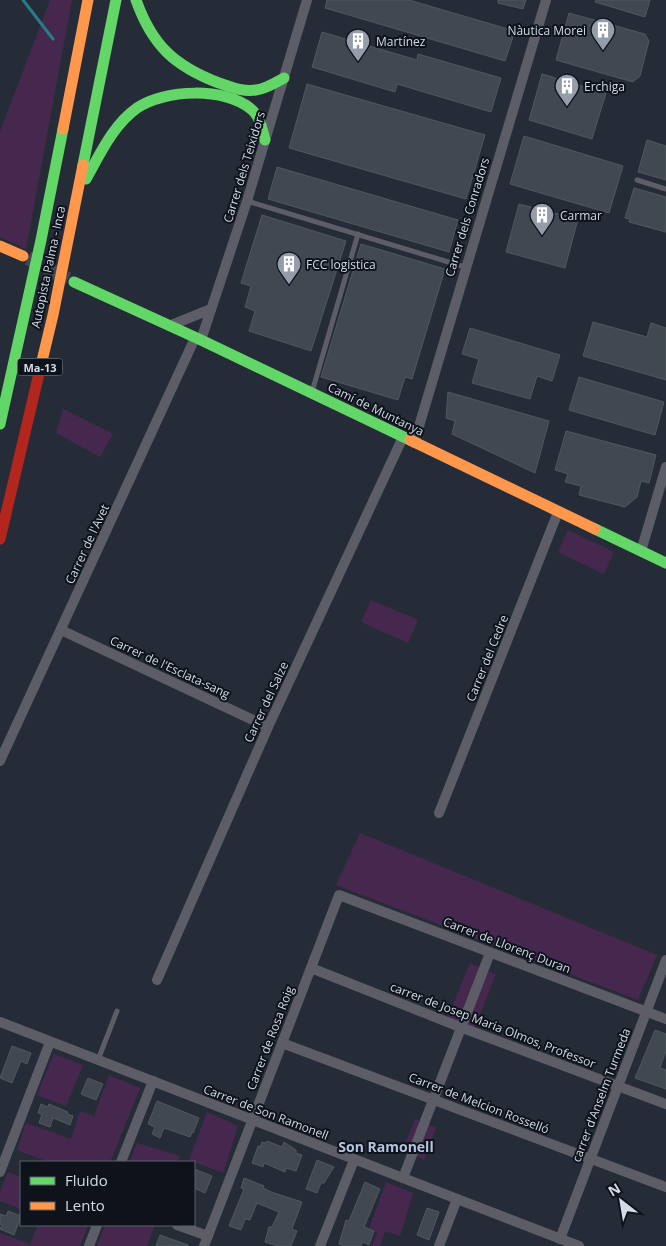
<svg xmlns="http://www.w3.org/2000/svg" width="666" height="1246" font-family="'Open Sans',sans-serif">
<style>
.green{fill:#46284e}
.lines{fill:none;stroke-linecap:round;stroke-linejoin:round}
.stream{stroke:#257d8c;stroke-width:3}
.building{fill:#414851;stroke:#4f575f}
.secondary-tunnel{stroke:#404652;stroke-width:14;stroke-dasharray:14 7;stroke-linecap:butt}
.lane{stroke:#5d5d67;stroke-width:5}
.street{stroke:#5d5d67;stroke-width:10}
.fast{stroke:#63d668;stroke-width:11}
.slow{stroke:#ff974d;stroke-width:11}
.jam{stroke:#b3261e;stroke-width:11}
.labels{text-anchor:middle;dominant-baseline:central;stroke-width:4;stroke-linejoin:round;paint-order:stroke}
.shield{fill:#0d121b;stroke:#989eaa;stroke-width:1}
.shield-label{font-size:11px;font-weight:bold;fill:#d3dae8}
.poi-label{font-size:12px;fill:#d3dae8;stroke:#0d121b;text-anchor:start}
.street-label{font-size:12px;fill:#d3dae8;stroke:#0d121b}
.neighbourhood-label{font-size:14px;font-weight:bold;fill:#b6c4e0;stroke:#0d121b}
</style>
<rect width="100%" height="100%" fill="#262c37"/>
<g class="green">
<polygon points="50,0 72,0 26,249 0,237 0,132"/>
<polygon points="63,409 113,434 100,457 56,433"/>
<polygon points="568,530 614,552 604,574 558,552"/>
<polygon points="371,600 418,620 408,643 361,622"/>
<polygon points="360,833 657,955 638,1000 336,885"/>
<polygon points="470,963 496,974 474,1029 447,1019"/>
<polygon points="54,1054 83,1065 66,1106 37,1095"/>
<polygon points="109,1075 140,1088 110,1162 49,1162 17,1150 26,1123 71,1139 80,1111 94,1116"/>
<polygon points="207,1112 238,1126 223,1173 189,1160"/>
<polygon points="415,1119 436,1128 424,1160 403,1150"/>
<polygon points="137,1143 180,1156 177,1162 129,1162"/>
<polygon points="8,1172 21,1177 21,1209 0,1201 0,1192"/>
<polygon points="386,1182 413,1193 400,1236 385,1231 380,1246 372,1246 377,1233 369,1229"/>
<polygon points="38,1225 88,1225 80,1246 0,1246 0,1233 30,1244"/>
<polygon points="105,1225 155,1225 147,1246 97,1246"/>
</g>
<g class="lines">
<polyline class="stream" points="23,0 53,39"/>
</g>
<g class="building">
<polygon points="327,0 409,0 515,31 505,61 325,8"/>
<polygon points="498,0 526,0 523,9 498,3"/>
<polygon points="596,0 650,0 645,17 595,2"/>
<polygon points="569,13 645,34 649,41 640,76 633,82 556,60"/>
<polygon points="322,32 417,60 418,54 501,78 491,112 397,84 395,92 312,67"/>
<polygon points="542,74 606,93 592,139 529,120"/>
<polygon points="307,84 485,135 466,199 289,148"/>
<polygon points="524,136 623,166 609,213 510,184"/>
<polygon points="647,140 666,146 666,180 638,172"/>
<polygon points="277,167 458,220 449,252 268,199"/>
<polygon points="634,188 666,197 666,232 629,222 630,219 625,218"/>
<polygon points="519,204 578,219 565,268 506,252"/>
<polygon points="262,215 346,241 311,351 249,331 255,311 245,307 251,286 241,283"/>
<polygon points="361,244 445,269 412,379 405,377 398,400 321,377"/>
<polygon points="593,322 647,337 651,323 666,328 666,380 583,356"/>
<polygon points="470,328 560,355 552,381 537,376 530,399 472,383 479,359 462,354"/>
<polygon points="579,377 664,402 655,435 569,410"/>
<polygon points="448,392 549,421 535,473 452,434 455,421 446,418"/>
<polygon points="566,431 656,455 649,483 641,481 637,497 625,507 579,495 581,486 565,482 568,474 555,470"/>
<polygon points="655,1030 666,1034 666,1051 660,1068 666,1070 666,1089 635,1078"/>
<polygon points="12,1046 31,1053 27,1064 21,1061 12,1083 0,1078"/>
<polygon points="88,1078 103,1084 96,1100 81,1094"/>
<polygon points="157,1101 199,1118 193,1133 192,1132 190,1137 164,1128 160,1138 152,1134 155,1127 148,1124"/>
<polygon points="41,1104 48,1107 49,1104 68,1112 67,1114 73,1116 70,1125 53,1118 50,1127 39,1123 42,1114 38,1113"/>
<polygon points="267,1141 282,1147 284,1142 296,1150 296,1153 302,1155 296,1171 286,1168 285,1172 264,1163 263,1167 252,1163 258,1146 260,1147 262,1142 266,1143"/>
<polygon points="317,1160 334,1167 324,1183 321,1183 317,1193 306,1189"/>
<polygon points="194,1169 212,1176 205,1193 194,1188"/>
<polygon points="244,1178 264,1186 263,1188 271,1192 302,1202 292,1229 297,1231 291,1246 278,1246 265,1242 269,1227 272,1227 279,1212 257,1203 250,1220 245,1219 241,1230 229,1226 244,1189 241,1188"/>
<polygon points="365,1182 380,1189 364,1227 374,1231 369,1245 363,1242 361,1246 344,1246 339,1244 346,1220 349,1221"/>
<polygon points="427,1208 439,1212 429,1240 417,1235"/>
<polygon points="8,1211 21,1216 14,1235 0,1229 2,1225 0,1224 0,1214 6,1216"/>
<polygon points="160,1235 188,1245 188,1246 156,1246"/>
</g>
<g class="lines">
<polyline class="secondary-tunnel" points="28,258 68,279"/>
<g class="lane">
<polyline points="637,180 666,189"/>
<polyline points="247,201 465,267"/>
<polyline points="312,392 358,234"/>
<polyline points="98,1060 117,1011"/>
</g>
<g class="street">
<polyline points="169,326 211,309"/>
<polyline points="201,340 247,201 307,0"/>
<polyline points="414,443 546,0"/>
<polyline points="641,551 666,467"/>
<polyline points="61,630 268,727"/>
<polyline points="0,761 195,338"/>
<polyline points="439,813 558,512"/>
<polyline points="311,968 460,1027 666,1104"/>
<polyline points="157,980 268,727 403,437"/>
<polyline points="0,1022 579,1246"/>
<polyline points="282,1043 666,1187"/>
<polyline points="121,1162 153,1081"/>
<polyline points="0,1172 50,1042"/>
<polyline points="403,1178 490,953"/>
<polyline points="177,1225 208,1236"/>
<polyline points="560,1239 666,960"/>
<polyline points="89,1246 97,1225"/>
<polyline points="204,1246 339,895 666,1019"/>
<polyline points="320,1246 354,1160"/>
<polyline points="439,1246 457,1199"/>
</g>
<g class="fast">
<path d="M136,0C152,45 174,66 219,83C231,87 243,92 256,90C266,89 275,83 284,78"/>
<polyline points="83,165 116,0"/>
<path d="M86,179C100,154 113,125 137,108C165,89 225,87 251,109C260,116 262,129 265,140"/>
<polyline points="74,282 201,340 410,440"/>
<polyline points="0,424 41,240 63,129"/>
<polyline points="595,529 666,563"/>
</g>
<g class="slow">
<polyline points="63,129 88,0"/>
<polyline points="0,246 23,256"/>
<polyline points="41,365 53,315 83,165"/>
<polyline points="410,440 595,529"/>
</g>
<polyline class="jam" points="0,539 41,365"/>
</g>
<defs>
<symbol id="building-pin" viewBox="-11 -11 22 30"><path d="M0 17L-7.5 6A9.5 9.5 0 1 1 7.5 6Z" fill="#969daa" stroke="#0d121b"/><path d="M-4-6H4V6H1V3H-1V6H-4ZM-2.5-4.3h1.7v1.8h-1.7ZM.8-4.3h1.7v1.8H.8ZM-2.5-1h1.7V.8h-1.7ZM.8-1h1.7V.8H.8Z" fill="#fff"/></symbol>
</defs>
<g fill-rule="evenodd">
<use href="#building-pin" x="589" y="16" width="28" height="38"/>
<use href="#building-pin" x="344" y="27" width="28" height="38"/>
<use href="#building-pin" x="553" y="72" width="28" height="38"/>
<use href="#building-pin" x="528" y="201" width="28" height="38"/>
<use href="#building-pin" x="275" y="250" width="28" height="38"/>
</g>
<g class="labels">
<rect class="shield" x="17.5" y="358.5" width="45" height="17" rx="4"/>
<g class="shield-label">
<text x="40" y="367">Ma-13</text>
</g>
<g class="poi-label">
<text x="586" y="30" text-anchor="end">Nàutica Morei</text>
<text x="376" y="41">Martínez</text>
<text x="584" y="86">Erchiga</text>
<text x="560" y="215">Carmar</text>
<text x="306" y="264">FCC logistica</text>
</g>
<g class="street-label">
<text transform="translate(244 167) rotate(-73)">Carrer dels Teixidors</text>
<text transform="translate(467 217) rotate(-73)">Carrer dels Conradors</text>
<text transform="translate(48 267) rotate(-78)">Autopista Palma - Inca</text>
<text transform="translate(376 409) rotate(26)">Camí de Muntanya</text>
<text transform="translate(87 544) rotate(-65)">Carrer de l'Avet</text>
<text transform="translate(487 658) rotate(-68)">Carrer del Cedre</text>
<text transform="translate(170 667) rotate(25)">Carrer de l'Esclata-sang</text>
<text transform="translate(266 702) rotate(-65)">Carrer del Salze</text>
<text transform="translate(507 945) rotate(21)">Carrer de Llorenç Duran</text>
<text transform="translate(493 1025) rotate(21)">carrer de Josep Maria Olmos, Professor</text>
<text transform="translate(270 1038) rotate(-69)">Carrer de Rosa Roig</text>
<text transform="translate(601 1095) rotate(-69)">carrer d'Anselm Turmeda</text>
<text transform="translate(479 1103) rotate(21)">Carrer de Melcion Rosselló</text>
<text transform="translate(266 1112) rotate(21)">Carrer de Son Ramonell</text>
</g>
<g class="neighbourhood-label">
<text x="386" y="1146">Son Ramonell</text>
</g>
</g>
<rect x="20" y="1161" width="175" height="65" fill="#0d121b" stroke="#5c626d"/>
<rect x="30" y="1177" width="25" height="8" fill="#63d668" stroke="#5c626d"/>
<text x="65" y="1186" font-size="15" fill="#d3dae8">Fluido</text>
<rect x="30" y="1202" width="25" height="8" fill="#ff974d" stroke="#5c626d"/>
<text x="65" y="1211" font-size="15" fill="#d3dae8">Lento</text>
<g transform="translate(621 1201) rotate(329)" stroke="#0d121b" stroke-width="4" paint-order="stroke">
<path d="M0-4L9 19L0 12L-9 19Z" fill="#d3dae8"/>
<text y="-8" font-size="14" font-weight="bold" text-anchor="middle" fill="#d3dae8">N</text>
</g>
</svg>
